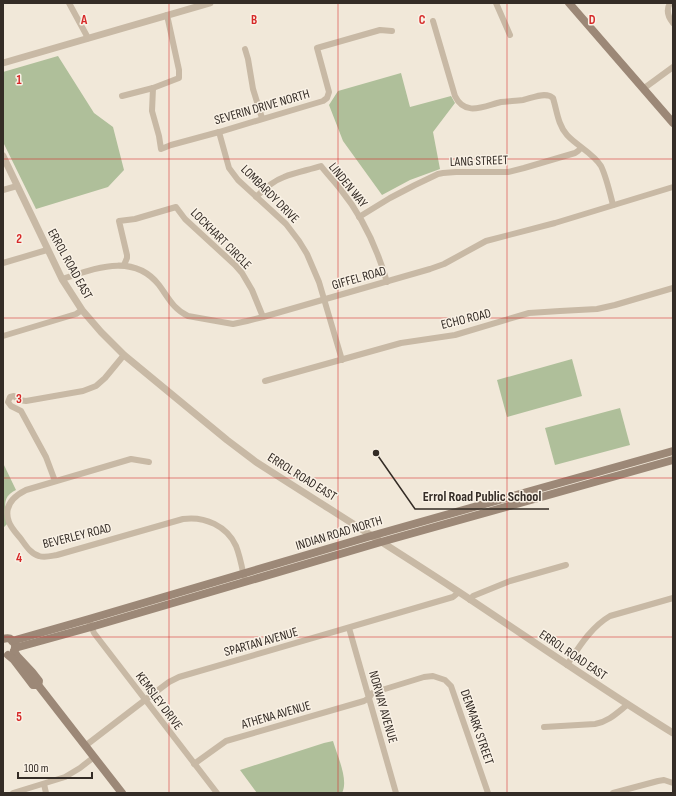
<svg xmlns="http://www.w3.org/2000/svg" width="676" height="796" font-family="'Sofia Sans Condensed',sans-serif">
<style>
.green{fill:#afbf9a}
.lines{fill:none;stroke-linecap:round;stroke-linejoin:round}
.minor{stroke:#c8b9a5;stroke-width:6}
.tertiary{stroke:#c8b9a5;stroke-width:7}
.secondary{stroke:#9c8877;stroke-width:8}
.grid{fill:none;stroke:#d62828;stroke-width:1;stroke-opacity:0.55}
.labels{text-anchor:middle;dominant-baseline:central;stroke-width:3;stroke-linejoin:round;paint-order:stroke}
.street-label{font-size:13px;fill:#342c26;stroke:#f9f1e5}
.grid-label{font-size:13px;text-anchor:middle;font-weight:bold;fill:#d62828;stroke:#f9f1e5;stroke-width:3;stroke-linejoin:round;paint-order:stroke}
.leader{fill:none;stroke:#342c26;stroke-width:1.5}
.callout-dot{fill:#342c26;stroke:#f9f1e5;stroke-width:1.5}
.callout-label{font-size:14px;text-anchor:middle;font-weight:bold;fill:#342c26;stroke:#f9f1e5;stroke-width:3;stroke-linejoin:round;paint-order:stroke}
</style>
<rect width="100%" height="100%" fill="#f1e8d9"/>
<g class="green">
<polygon points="58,56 94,113 113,127 124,170 108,187 36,209 3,142 3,72"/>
<polygon points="401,73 410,107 451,96 455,103 433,132 440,169 410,180 382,195 343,141 329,105 338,91"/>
<polygon points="572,359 582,396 507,417 497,380"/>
<polygon points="620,408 630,445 555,465 545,428"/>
<path d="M3,463L16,490C0,498 6,508 8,523L3,528Z"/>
<path d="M333,741C337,755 349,780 342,793H257L240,770L324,743Z"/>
</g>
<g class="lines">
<g class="minor">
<polyline points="69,3 88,38"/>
<polyline points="496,3 510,35"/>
<path d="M670,3C666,10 668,17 673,23"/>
<path d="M433,21L455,96C465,117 484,106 501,102C508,101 516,101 523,100C532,98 541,93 550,96L553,98C557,111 558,125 567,135C577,146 593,153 601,166C606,176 610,193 613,205"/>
<polyline points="245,49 248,59 253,89 262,118"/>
<polyline points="153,88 152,111 159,136 161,149 171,145 219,132 323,101 327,98 329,92 317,48 380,30 392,31"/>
<polyline points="643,89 673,67"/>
<polyline points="122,96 153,88 179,78 179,70 167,15"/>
<polyline points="219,132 229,168 238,180 286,224 299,241 307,254 319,282 342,360"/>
<polyline points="3,190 17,186"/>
<path d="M256,197C264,189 273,181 284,177C296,172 309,170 321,166C327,174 335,182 341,190C363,217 377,248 387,282"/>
<polyline points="359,217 390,198 415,185 438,174 443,173 456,172 508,172 524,168 575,153 578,151 581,148"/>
<polyline points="3,263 47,250"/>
<polyline points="124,265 127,258 127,255 119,221 135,219 176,207 185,219 235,265 242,273 252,290 263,317"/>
<path d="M62,279C94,269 133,252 159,285C168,297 173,309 188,316L233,324L247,321L263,317L430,269L444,264L486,241L555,223L673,187"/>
<polyline points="3,336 76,314 82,310"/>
<polyline points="265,381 401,343 455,335 529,313 560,311 597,309 615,305 673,288"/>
<path d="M149,462L131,459L26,490C14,496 3,506 9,522C11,528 17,534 21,539C26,546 31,554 39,556C45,558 51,556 57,555L183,519C205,516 227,526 236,546C240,556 242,567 244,577"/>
<polyline points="55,481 46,457 21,411 11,406 8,402 10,397 14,396 19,400 26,401 83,391 96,386 105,378 124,355"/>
<polyline points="470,600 473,596 510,581 566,565"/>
<polyline points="90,623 94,633 217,793"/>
<polyline points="349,628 396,793"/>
<path d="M567,665C579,647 591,627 610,616L673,598"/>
<path d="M544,727L595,724C608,722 617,713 627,705"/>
<polyline points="85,746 145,700 169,682 179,677 453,597 459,592"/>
<polyline points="194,764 226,741 364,701 369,698 372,693 424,677 433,676 445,680 451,686 488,793"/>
<polyline points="44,784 46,793"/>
<polyline points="13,793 65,777 80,768 94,757"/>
<polyline points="613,793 658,781 664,780 673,783"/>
</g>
<g class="tertiary">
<polyline points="3,63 210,3"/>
<path d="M3,156L62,279L82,310L101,332L124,355L227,440L256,462C323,505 392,548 459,592C530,639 600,688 673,733"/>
</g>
<g class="secondary">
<polyline points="569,3 673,123"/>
<path d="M3,639C9,637 13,639 15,645"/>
<polyline points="12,641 89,619 371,536 673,451"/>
<polyline points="15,648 91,627 381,542 673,460"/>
<polyline points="14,651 17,656 32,672 39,681 38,685"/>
<polyline points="8,655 14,660 33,685 38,685 122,793"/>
</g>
</g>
<path class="grid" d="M169,3V793M338,3V793M507,3V793M3,159H673M3,318H673M3,478H673M3,637H673"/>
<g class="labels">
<g class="street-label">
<text transform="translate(262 107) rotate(-16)">SEVERIN DRIVE NORTH</text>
<text transform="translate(479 161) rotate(-2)">LANG STREET</text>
<text transform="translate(348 185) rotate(51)">LINDEN WAY</text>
<text transform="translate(270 194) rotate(45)">LOMBARDY DRIVE</text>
<text transform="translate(221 239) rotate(45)">LOCKHART CIRCLE</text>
<text transform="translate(70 264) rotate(61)">ERROL ROAD EAST</text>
<text transform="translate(359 278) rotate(-16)">GIFFEL ROAD</text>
<text transform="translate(466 319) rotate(-14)">ECHO ROAD</text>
<text transform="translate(302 477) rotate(32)">ERROL ROAD EAST</text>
<text transform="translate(339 533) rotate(-17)">INDIAN ROAD NORTH</text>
<text transform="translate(77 536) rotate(-14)">BEVERLEY ROAD</text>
<text transform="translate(261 642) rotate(-16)">SPARTAN AVENUE</text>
<text transform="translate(573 655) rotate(34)">ERROL ROAD EAST</text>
<text transform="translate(159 701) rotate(53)">KEMSLEY DRIVE</text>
<text transform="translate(383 707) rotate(74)">NORWAY AVENUE</text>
<text transform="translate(276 715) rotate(-16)">ATHENA AVENUE</text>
<text transform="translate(477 727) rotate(71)">DENMARK STREET</text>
</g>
</g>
<g class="grid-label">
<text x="84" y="24">A</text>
<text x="254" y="24">B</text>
<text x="422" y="24">C</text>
<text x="592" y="24">D</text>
<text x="19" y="84">1</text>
<text x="19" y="243">2</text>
<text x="19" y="403">3</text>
<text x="19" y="562">4</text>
<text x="19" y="721">5</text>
</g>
<path class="leader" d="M376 453L415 509H549"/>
<circle class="callout-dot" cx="376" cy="453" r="4"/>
<g class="callout-label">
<text x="482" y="501">Errol Road Public School</text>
</g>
<rect width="676" height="796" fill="none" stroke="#342c26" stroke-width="8"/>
<path d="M18 772v6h74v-6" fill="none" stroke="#342c26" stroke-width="2"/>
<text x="24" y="772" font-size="12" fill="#342c26" stroke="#f9f1e5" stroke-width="3" paint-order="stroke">100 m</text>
</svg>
